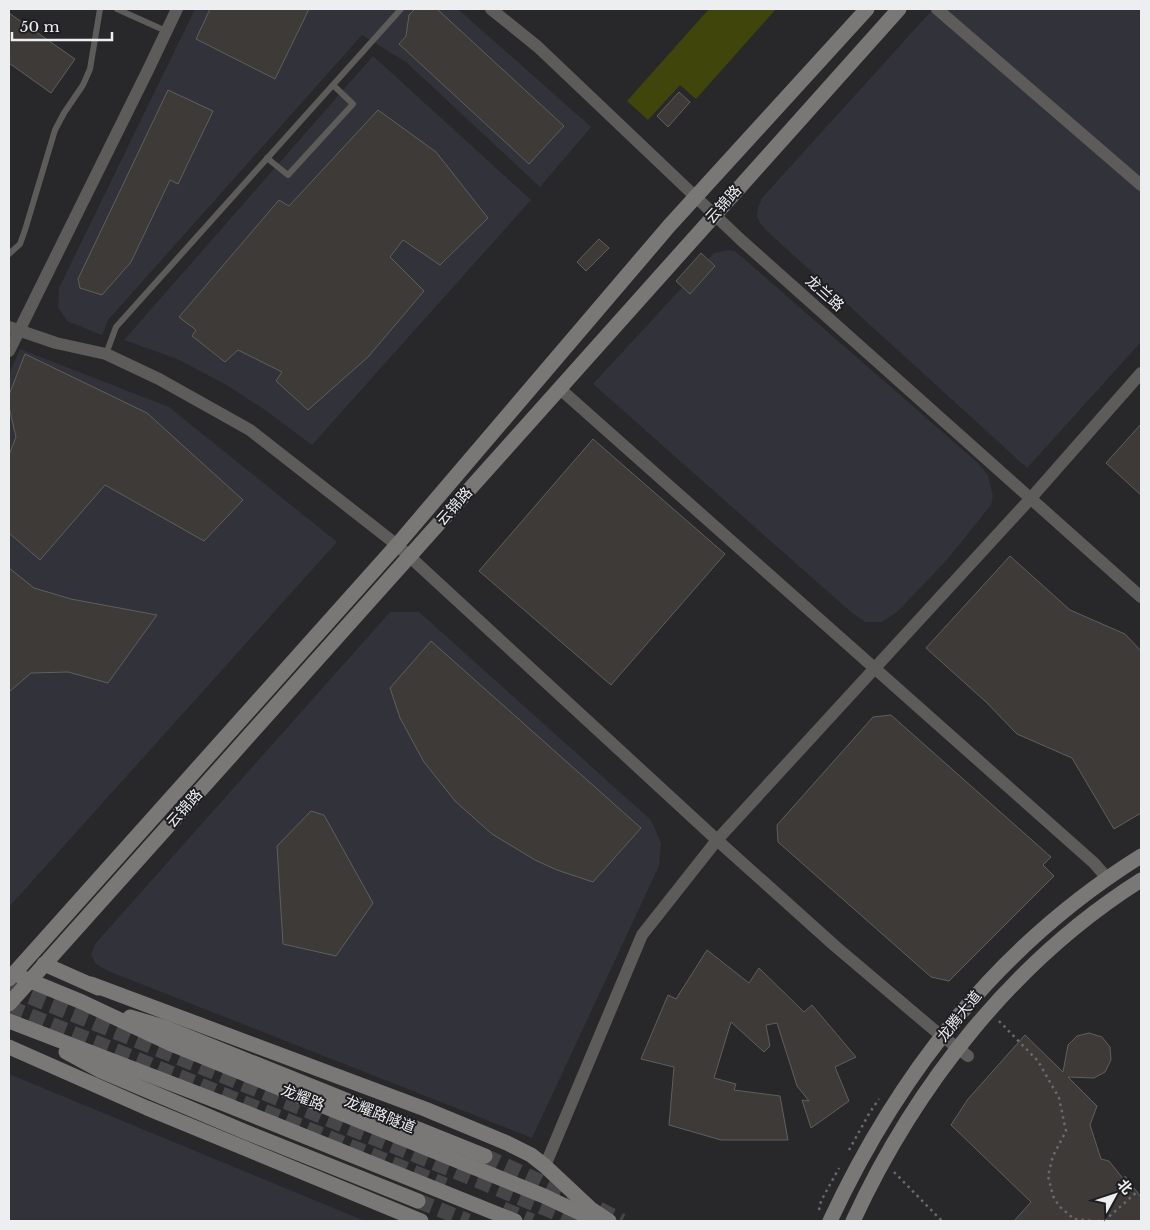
<svg xmlns="http://www.w3.org/2000/svg" width="1150" height="1230" font-family="'Libre Baskerville','Noto Sans SC',serif">
<style>
.built{fill:#31323a}
.green{fill:#40450c}
.building{fill:#3d3a38;stroke:#615f5c}
.lines{fill:none;stroke-linecap:round;stroke-linejoin:round}
.secondary-tunnel{stroke:#464649;stroke-width:15;stroke-dasharray:15 8;stroke-linecap:butt}
.path{stroke:#6a6a6d;stroke-width:2.5;stroke-dasharray:2.5 4;stroke-linecap:butt}
.lane{stroke:#5d5c5a;stroke-width:6}
.street{stroke:#5d5c5a;stroke-width:12}
.secondary{stroke:#7a7876;stroke-width:15}
.labels{text-anchor:middle;dominant-baseline:central;stroke-width:4;stroke-linejoin:round;paint-order:stroke}
.street-label{font-size:15px;fill:#edeef0;stroke:#1e1e22}
</style>
<rect width="100%" height="100%" fill="#28282b"/>
<g class="built">
<polygon points="195,9 458,9 591,127 540,187 406,62 362,35 108,320 102,335 67,321 58,307 59,288"/>
<polygon points="933,9 1141,9 1141,342 1027,468 767,231 760,223 757,216 758,208 762,198"/>
<polygon points="373,56 531,200 312,445 265,410 225,384 177,359 124,340"/>
<polygon points="729,250 735,251 978,463 988,475 993,496 991,505 946,561 897,612 882,622 865,622 852,613 593,384 714,253"/>
<polygon points="20,349 169,407 337,542 9,907 9,374"/>
<polygon points="390,612 419,612 651,820 661,843 659,866 532,1138 108,971 96,964 91,955 95,944"/>
<polygon points="9,1074 365,1221 9,1221"/>
</g>
<polygon class="green" points="709,9 776,9 696,99 680,85 648,120 627,101"/>
<g class="building">
<polygon points="210,9 309,9 275,79 196,39"/>
<polygon points="415,9 437,9 564,126 529,164 399,44 406,36 409,15"/>
<polygon points="9,13 75,59 51,93 9,63"/>
<polygon points="168,90 213,111 178,184 170,180 131,262 102,295 80,288 78,279"/>
<polygon points="679,92 690,102 668,127 657,116"/>
<polygon points="378,110 436,152 488,218 440,265 403,240 390,257 424,291 368,357 308,410 276,381 282,372 238,350 225,362 192,336 196,330 179,317 279,200 289,206"/>
<polygon points="599,239 609,248 586,271 577,262"/>
<polygon points="701,253 715,266 690,294 676,281"/>
<polygon points="25,354 147,413 243,500 204,541 105,485 40,560 9,533 9,455 16,437 9,407 9,395"/>
<polygon points="1141,424 1141,495 1106,463"/>
<polygon points="593,439 725,554 611,685 479,571"/>
<polygon points="1010,556 1070,610 1125,634 1141,651 1141,813 1114,829 1072,758 1017,734 986,702 926,648"/>
<polygon points="9,568 34,588 71,599 157,615 108,683 68,672 31,673 9,692"/>
<polygon points="431,641 641,828 593,882 557,870 535,860 492,834 455,801 424,762 400,718 390,688"/>
<polygon points="891,715 1051,857 1043,865 1054,876 949,981 931,977 778,842 777,825 873,717"/>
<polygon points="311,811 324,815 373,903 336,956 283,944 277,846"/>
<polygon points="707,950 749,983 759,968 804,1012 812,1005 856,1057 835,1067 849,1101 811,1128 802,1100 809,1101 797,1086 777,1023 766,1025 770,1046 764,1052 731,1022 714,1078 736,1084 734,1090 780,1096 788,1140 721,1140 669,1125 674,1067 641,1059 668,995 676,999"/>
<polygon points="1089,1033 1102,1037 1110,1047 1111,1060 1105,1072 1094,1078 1068,1077 1097,1106 1090,1125 1101,1159 1109,1161 1124,1180 1125,1176 1141,1197 1141,1221 1014,1221 1031,1202 951,1125 968,1099 1025,1035 1063,1072 1068,1045 1077,1036"/>
</g>
<g class="lines">
<g class="secondary-tunnel">
<polyline points="9,988 576,1221"/>
<polyline points="9,1007 445,1185"/>
<polyline points="485,1156 576,1198"/>
<polyline points="418,1201 468,1221"/>
<polyline points="503,1209 532,1221"/>
<polyline points="599,1209 622,1221"/>
</g>
<g class="path">
<polyline points="999,1021 1038,1061 1059,1098 1066,1131 1053,1156 1048,1176 1053,1196 1059,1206 1074,1219 1092,1221"/>
<polyline points="849,1150 870,1112 879,1099"/>
<polyline points="894,1172 942,1221"/>
<polyline points="819,1210 821,1201 839,1168"/>
<polyline points="1098,1221 1104,1221 1138,1191"/>
</g>
<g class="lane">
<polyline points="117,9 166,31"/>
<polyline points="267,158 288,175 353,104 333,85"/>
<polyline points="9,254 20,244 25,230 55,130 64,113 83,85 90,69 100,9"/>
<polyline points="106,354 116,327 401,9"/>
</g>
<g class="street">
<polyline points="491,9 538,47 741,240 1141,597"/>
<polyline points="937,9 1141,185"/>
<polyline points="9,327 56,343 106,354 159,379 250,430 397,545 717,840 835,946 933,1029 968,1056"/>
<polyline points="9,351 148,70 177,9"/>
<polyline points="559,388 1094,863 1107,878"/>
<polyline points="545,1166 642,935 717,840 1031,498 1141,373"/>
</g>
<g class="secondary">
<polyline points="44,964 98,988"/>
<polyline points="21,977 82,1002 169,1043 544,1196 597,1221"/>
<polyline points="9,979 397,545 669,226 867,9"/>
<polyline points="91,984 425,1109 507,1143 531,1155 545,1166 591,1209 609,1221"/>
<polyline points="9,1004 899,9"/>
<polyline points="130,1017 164,1027 485,1156"/>
<polyline points="9,1021 222,1103 515,1221"/>
<polyline points="9,1047 147,1108 421,1221"/>
<polyline points="66,1052 99,1070 248,1133 418,1201"/>
<path d="M830,1221C900,1071 1000,944 1141,856"/>
<path d="M853,1221C916,1085 1013,961 1141,880"/>
</g>
</g>
<g class="labels">
<g class="street-label">
<text transform="translate(723 204) rotate(-48)">云锦路</text>
<text transform="translate(825 293) rotate(42)">龙兰路</text>
<text transform="translate(454 506) rotate(-48)">云锦路</text>
<text transform="translate(184 808) rotate(-48)">云锦路</text>
<text transform="translate(959 1016) rotate(-51)">龙腾大道</text>
<text transform="translate(303 1097) rotate(22)">龙耀路</text>
<text transform="translate(380 1114) rotate(22)">龙耀路隧道</text>
</g>
</g>
<rect width="1150" height="1230" fill="none" stroke="#edeef0" stroke-width="20"/>
<g transform="translate(1115 1195) rotate(50)" stroke="#1e1e22" stroke-width="4" paint-order="stroke">
<path d="M0-4L9 19L0 12L-9 19Z" fill="#edeef0"/>
<text y="-8" font-size="14" font-weight="bold" text-anchor="middle" fill="#edeef0">北</text>
</g>
<path d="M12 32v8h100v-8" fill="none" stroke="#edeef0" stroke-width="2.5"/>
<text x="20" y="32" font-size="15" fill="#edeef0" stroke="#1e1e22" stroke-width="4" paint-order="stroke">50 m</text>
</svg>
